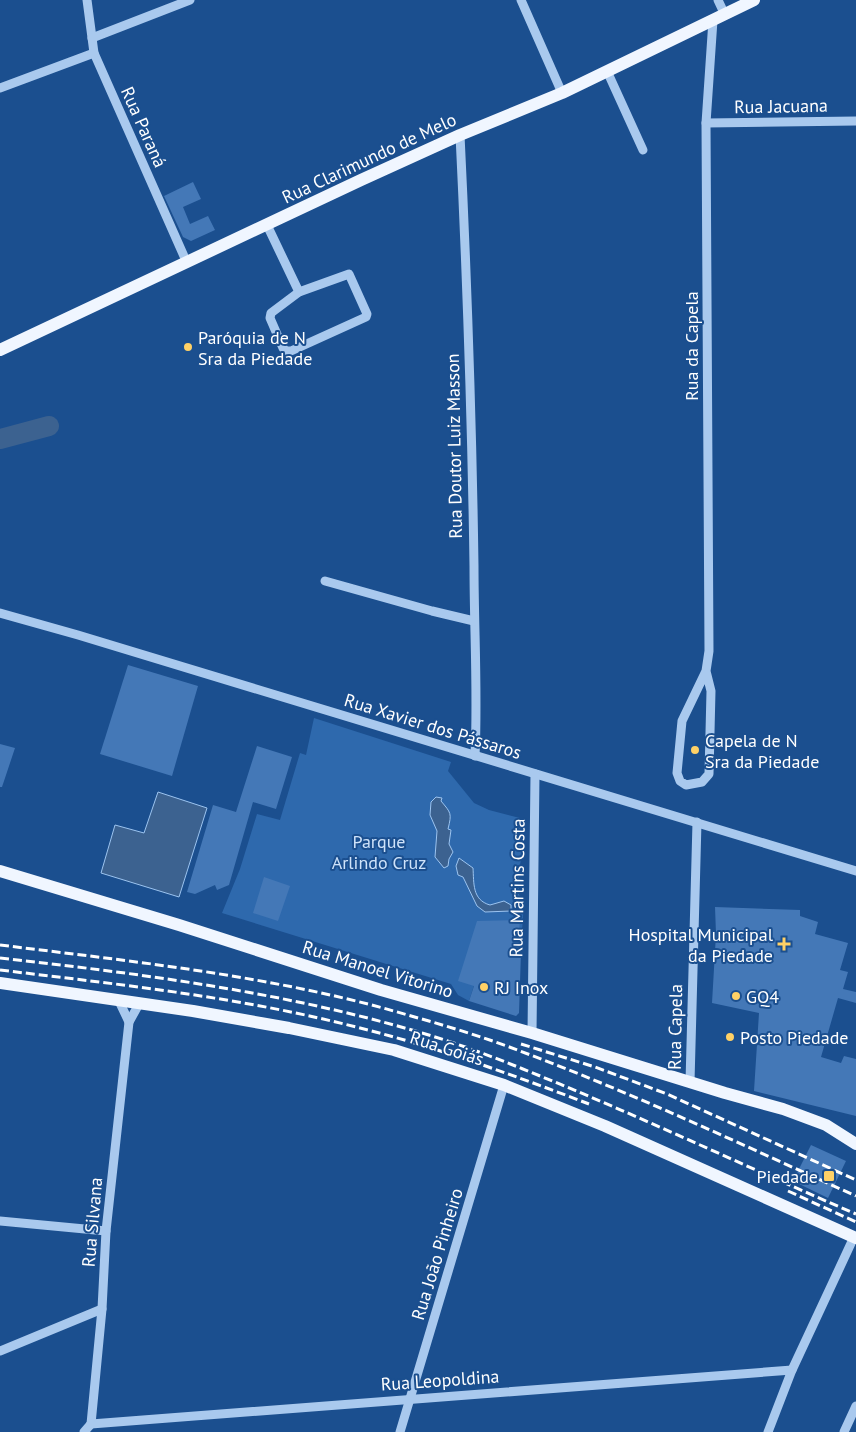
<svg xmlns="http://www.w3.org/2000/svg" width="856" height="1432" font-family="'PT Sans',sans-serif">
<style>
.green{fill:#2e69ad}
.water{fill:#3c6290;stroke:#9cc4f0}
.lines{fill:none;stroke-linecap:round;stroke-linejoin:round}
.river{stroke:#3c6290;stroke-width:20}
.building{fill:#4478b7}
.minor{stroke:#a9c9ee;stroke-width:9}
.major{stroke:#f0f6ff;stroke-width:12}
.rail{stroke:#fff;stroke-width:3;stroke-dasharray:9 4;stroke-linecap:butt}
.poi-dot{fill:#ffd166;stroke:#1b4f8f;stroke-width:2}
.labels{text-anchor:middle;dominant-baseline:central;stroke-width:4;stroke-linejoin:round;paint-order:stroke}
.street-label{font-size:18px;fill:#fff;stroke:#1b4f8f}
.poi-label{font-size:18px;fill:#fff;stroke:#1b4f8f;text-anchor:start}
.park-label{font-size:18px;fill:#cfe3fa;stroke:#1b4f8f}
</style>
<rect width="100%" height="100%" fill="#1b4f8f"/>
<polygon class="green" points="314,718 451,762 448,771 474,803 489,810 520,818 521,844 523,849 520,865 519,865 519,895 522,897 524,902 521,946 489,939 469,1001 458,995 451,984 222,913 240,869 257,814 280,820 300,753 306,755"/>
<g class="water">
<polygon points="158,792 207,808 179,897 101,873 115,825 144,833"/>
<path d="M436,797L442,798L441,801C451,813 452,813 448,829L451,830L449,844L453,852L449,859L448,866L444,868L435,857L437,831L430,815L431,802Z"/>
<path d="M459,858L473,868C474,883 472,900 490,905L504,901L511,905V911L485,912L477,906L463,877L458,875L456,866Z"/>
</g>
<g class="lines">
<polyline class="river" points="0,439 49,426"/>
</g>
<g class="building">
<polygon points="193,182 201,199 183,207 190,224 208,216 215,230 191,241 183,237 164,196"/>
<polygon points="128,665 198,686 172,776 100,754"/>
<polygon points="0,744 15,748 2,787 0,787"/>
<polygon points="257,746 292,757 276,809 253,802 229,885 217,890 215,885 195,894 187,892 213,805 236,812"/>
<polygon points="264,877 290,886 278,921 253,913"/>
<polygon points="715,907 800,910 800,916 818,922 815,934 848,943 840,970 848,972 843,989 856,992 856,1003 838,998 821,1057 841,1063 844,1056 856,1059 856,1116 754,1091 759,1013 712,1003 716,934"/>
<polygon points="520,920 518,945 521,946 521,952 519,1013 516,1016 469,1001 474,986 458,981 477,921"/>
<polygon points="811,1145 846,1161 828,1198 793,1181"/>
</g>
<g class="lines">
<g class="minor">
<polyline points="87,0 94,53 187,263"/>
<polyline points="521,0 562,93"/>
<polyline points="718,0 725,15"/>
<polyline points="92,38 190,0"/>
<polyline points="607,71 643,150"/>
<polyline points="0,88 94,53"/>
<polyline points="706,123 856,121"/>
<path d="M460,135C467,279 472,423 474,566C474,630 478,692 475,756"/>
<polyline points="267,225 299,292"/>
<polygon points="349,274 367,314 366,317 291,351 286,351 283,348 270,318 271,313 299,292"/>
<polyline points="325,581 432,611 474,621"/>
<polyline points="0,613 78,635 856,871"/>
<polyline points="706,671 711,691 709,774 702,782 686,785 680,781 677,773 682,721 706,671 709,651 706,123 713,20"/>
<polyline points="119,1001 129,1022"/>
<polyline points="532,1033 535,774"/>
<polyline points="690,1082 697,822"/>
<polyline points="0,1221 106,1231"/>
<polyline points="0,1351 102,1309"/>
<polyline points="91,1424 792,1370"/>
<polyline points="91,1424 102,1309 106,1231 129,1022 139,1004"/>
<polyline points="84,1432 91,1424"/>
<polyline points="400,1432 504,1085"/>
<polyline points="768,1432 792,1370 854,1237"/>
<polyline points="844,1432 856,1406"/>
</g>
<g class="major">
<polyline points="0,350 361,180 460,135 562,93 754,0"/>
<polyline points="0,871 179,925 381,990 532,1033 725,1093 783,1109 826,1125 856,1144"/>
<polyline points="0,983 193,1011 289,1028 394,1050 504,1085 605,1126 856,1238"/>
</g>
<g class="rail">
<path d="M0,945C128,961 257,974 383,1008C429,1021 476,1034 520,1051C635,1094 745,1146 856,1196"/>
<path d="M0,958C143,974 284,992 422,1033C470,1047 516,1066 562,1085C661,1126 758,1172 856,1214"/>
<path d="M0,970C115,984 231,996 344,1024C428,1044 508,1073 589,1104"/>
<polyline points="521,1044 595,1067 667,1094 856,1180"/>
<polyline points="788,1191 856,1222"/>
</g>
</g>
<g class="poi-dot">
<circle cx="188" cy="347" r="5"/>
<circle cx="695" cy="750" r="5"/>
<path d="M781.5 936.5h5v5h5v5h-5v5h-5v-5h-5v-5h5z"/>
<circle cx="484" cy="987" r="5"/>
<circle cx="736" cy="996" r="5"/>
<circle cx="730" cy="1037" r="5"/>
<rect x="823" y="1170" width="12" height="12" rx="2.5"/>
</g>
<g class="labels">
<g class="street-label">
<text transform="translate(781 106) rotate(-1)">Rua Jacuana</text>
<text transform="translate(144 127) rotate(66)">Rua Paraná</text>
<text transform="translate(369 158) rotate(-25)">Rua Clarimundo de Melo</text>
<text transform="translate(691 346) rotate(-90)">Rua da Capela</text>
<text transform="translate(454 446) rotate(-91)">Rua Doutor Luiz Masson</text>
<text transform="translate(433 726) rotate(17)">Rua Xavier dos Pássaros</text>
<text transform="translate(517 888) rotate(-89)">Rua Martins Costa</text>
<text transform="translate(378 969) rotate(17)">Rua Manoel Vitorino</text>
<text transform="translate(675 1027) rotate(-89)">Rua Capela</text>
<text transform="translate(447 1048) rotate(18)">Rua Goiás</text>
<text transform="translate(92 1222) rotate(-85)">Rua Silvana</text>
<text transform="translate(437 1254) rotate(-73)">Rua João Pinheiro</text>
<text transform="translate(440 1380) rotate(-4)">Rua Leopoldina</text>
</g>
<g class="poi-label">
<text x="198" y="337">Paróquia de N<tspan x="198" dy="21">Sra da Piedade</tspan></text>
<text x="705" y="740">Capela de N<tspan x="705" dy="21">Sra da Piedade</tspan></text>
<text x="773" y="934" text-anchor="end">Hospital Municipal<tspan x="773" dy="21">da Piedade</tspan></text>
<text x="494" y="987">RJ Inox</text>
<text x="746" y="996">GQ4</text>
<text x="740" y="1037">Posto Piedade</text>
<text x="818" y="1176" text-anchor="end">Piedade</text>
</g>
<g class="park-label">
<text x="379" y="841">Parque<tspan x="379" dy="21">Arlindo Cruz</tspan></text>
</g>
</g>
</svg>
